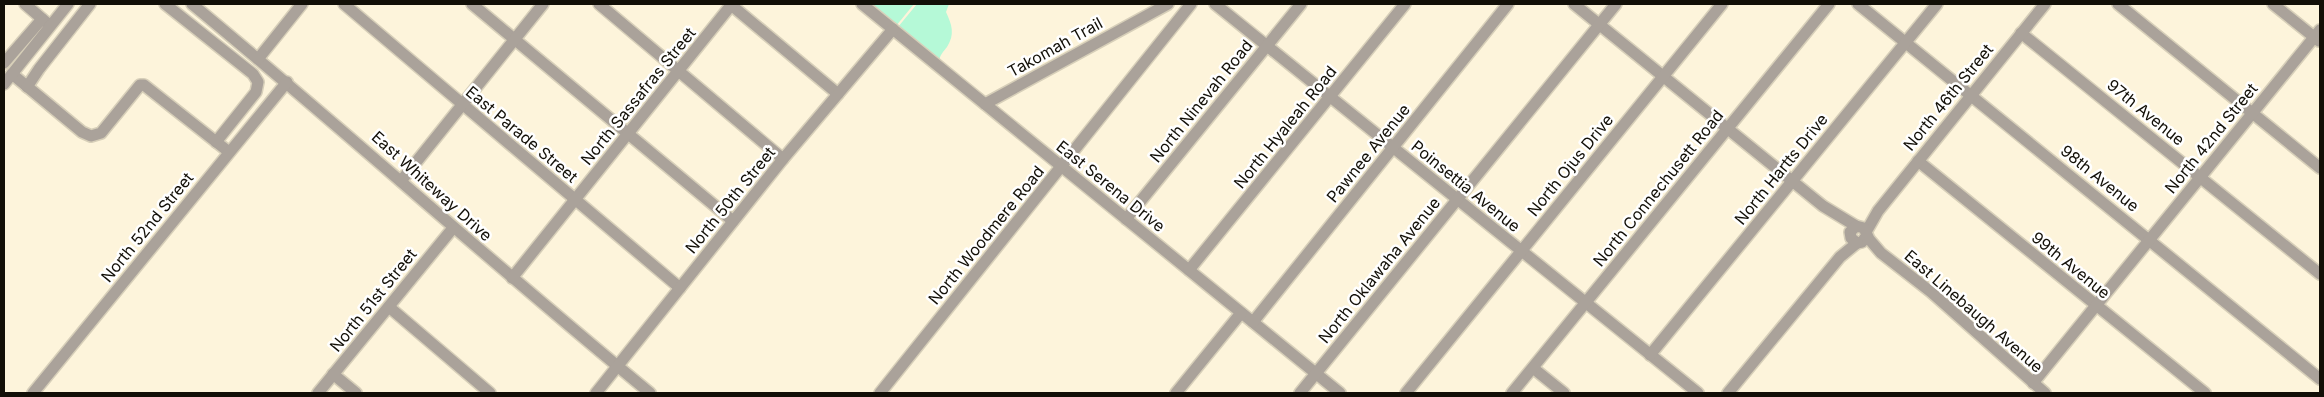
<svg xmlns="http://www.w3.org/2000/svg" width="2324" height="397" font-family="Inter,sans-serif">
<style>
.green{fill:#b5f9d7}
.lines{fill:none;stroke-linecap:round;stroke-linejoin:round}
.minor-casing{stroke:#d7cfb9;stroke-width:14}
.minor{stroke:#aaa29a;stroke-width:11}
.labels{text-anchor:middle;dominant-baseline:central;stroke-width:5;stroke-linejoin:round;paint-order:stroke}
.street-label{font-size:16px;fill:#120f07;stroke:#fff}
</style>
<rect width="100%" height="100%" fill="#fdf4db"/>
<g class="green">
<polygon points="870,4 914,4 896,26"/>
<path d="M917,4H949L946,12C952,25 955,34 947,47C943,52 940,55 939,61L898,27Z"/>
</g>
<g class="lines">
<defs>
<g id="minor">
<polyline points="25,4 47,23"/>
<polyline points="165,4 253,74 258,82 256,92 216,142"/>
<path d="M192,4C346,131 495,266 650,393"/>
<polyline points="344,4 680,288"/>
<polyline points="472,4 733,221"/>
<polyline points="599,4 783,159"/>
<polyline points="730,4 838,94"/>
<polyline points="862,4 1340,393"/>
<polyline points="1215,4 1698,393"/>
<polyline points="1574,4 1823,206 1856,226"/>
<polyline points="1858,4 2320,379"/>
<polyline points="2118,4 2320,168"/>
<polyline points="2273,4 2319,41"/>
<polyline points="2021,33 2320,274"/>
<polyline points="258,59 302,4"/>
<polyline points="4,63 42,19"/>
<polyline points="12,74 82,132 91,136 101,133 140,85 144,85 229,152"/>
<polyline points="4,84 68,4"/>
<polyline points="27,87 39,69 90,4"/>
<polyline points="985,104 1168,4"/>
<polyline points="1918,161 2205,393"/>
<polyline points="401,181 543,4"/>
<polyline points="1126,219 1301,4"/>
<polyline points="1866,232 1878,211 2045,4"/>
<polyline points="1867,235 1862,242 1857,243 1851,238 1850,232 1856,226 1864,228 1869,239 1881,253 1931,292 2045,393"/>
<polyline points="1189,270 1405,4"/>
<polyline points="512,278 732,4"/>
<polyline points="389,307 490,393"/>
<polyline points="1253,322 1508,4"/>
<polyline points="1650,355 1937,4"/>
<polyline points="1533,368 1564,393"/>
<polyline points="333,374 356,393"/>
<polyline points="2033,383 2320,30"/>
<polyline points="33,393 287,82"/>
<polyline points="318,393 453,228"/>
<polyline points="596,393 783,159 893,29"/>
<polyline points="880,393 1191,4"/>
<polyline points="1176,393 1241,313"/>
<polyline points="1300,393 1616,4"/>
<polyline points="1406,393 1722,4"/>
<polyline points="1512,393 1829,4"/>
<polyline points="1728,393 1840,257 1857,243"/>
</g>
</defs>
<use href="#minor" class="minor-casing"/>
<use href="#minor" class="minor"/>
</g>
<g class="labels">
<g class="street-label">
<text transform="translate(1055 47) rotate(-29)">Takomah Trail</text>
<text transform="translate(638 96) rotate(-51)">North Sassafras Street</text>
<text transform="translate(1948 97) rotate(-51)">North 46th Street</text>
<text transform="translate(1201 101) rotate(-51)">North Ninevah Road</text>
<text transform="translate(2146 112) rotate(39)">97th Avenue</text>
<text transform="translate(1285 127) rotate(-51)">North Hyaleah Road</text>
<text transform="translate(522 134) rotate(40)">East Parade Street</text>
<text transform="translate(2211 138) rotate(-51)">North 42nd Street</text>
<text transform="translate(1368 153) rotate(-51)">Pawnee Avenue</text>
<text transform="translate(1570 165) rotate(-51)">North Ojus Drive</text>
<text transform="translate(1781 169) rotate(-51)">North Hartts Drive</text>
<text transform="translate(2100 178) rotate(39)">98th Avenue</text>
<text transform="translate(432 186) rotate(42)">East Whiteway Drive</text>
<text transform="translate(1111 186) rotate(39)">East Serena Drive</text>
<text transform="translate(1466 186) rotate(39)">Poinsettia Avenue</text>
<text transform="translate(1658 188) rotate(-51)">North Connechusett Road</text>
<text transform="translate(730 200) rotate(-51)">North 50th Street</text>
<text transform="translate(147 227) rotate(-51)">North 52nd Street</text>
<text transform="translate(986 235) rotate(-51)">North Woodmere Road</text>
<text transform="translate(2071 265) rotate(39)">99th Avenue</text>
<text transform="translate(1379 270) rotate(-51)">North Oklawaha Avenue</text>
<text transform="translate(373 300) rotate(-51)">North 51st Street</text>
<text transform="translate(1974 311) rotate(41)">East Linebaugh Avenue</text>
</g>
</g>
<rect width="2324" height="397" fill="none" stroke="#120f07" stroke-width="10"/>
</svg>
